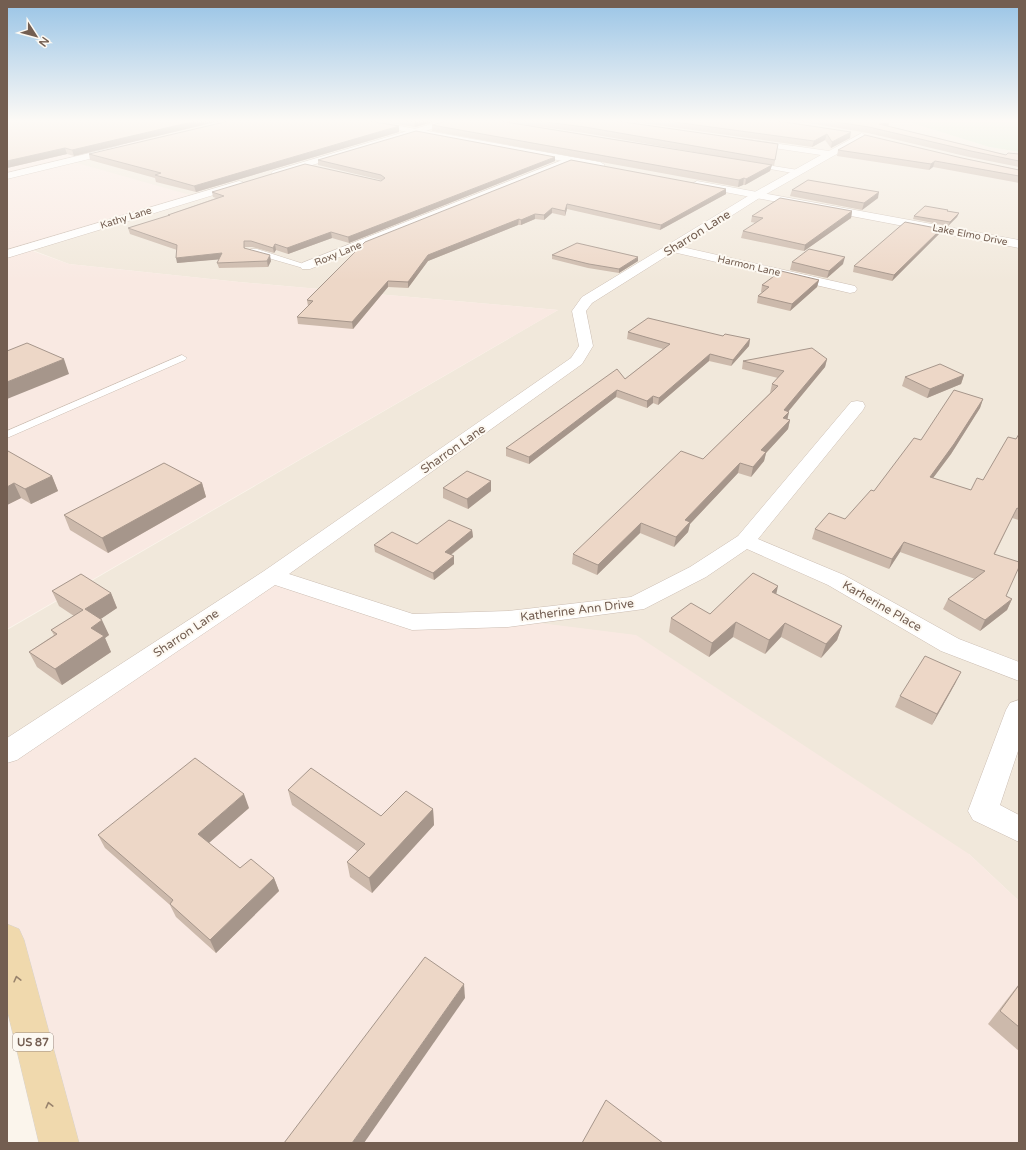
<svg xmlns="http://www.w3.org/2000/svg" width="1026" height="1150" font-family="'Varela Round',sans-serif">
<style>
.residential{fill:#f1e8db}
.commercial{fill:#f9e9e2}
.green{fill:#d6e7cc}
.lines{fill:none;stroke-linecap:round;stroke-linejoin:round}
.service-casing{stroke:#ccbeb3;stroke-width:1}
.minor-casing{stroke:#ccbeb3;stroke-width:1}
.tertiary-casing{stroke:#ccbeb3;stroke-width:1}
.primary-casing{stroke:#d8d2ce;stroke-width:1}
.service{fill:#fff;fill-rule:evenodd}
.minor{fill:#fff;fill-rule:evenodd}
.tertiary{fill:#fff;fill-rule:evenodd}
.primary{fill:#f0d9ad;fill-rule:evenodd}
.wall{fill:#ccb9ab;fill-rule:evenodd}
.shaded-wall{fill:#a6968b}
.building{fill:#edd7c7;stroke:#a6968b}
.oneway{stroke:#98836d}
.labels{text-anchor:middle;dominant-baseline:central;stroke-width:4;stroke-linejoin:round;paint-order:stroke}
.far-street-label{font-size:10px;fill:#735e51;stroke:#fdf9f2}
.shield{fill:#fdf9f2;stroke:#9c8c81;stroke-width:1}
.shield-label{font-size:11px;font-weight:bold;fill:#735e51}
.street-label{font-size:12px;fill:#735e51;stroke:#fdf9f2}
</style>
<rect width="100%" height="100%" fill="#fbf5ec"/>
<polygon class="residential" points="7,120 902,120 989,147 1019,152 1019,901 969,854 7,752 7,630 558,310 239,282 69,264 27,248 69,161"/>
<g class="commercial">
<polygon points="95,127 151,141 70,161 197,197 27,249 69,264 239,282 558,310 7,629 7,142"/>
<polygon points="272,576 412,622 508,619 636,635 969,854 1019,901 1019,1143 49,1143 7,959 7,752"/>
</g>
<polygon class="green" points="902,120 1019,120 1019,152 989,147"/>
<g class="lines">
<defs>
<g id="service">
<polygon points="755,163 798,170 801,172 798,174 753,166 752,165"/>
<polygon points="251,249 257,249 310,266 306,268 303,268 251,253"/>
<polygon points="182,355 187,358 185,360 7,438 7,431"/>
</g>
<g id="minor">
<polygon points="445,120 456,120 455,122 279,175 273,175 271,173 273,171"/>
<polygon points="862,133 866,136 865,138 761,197 682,247 855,286 857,289 855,292 850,293 673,252 592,303 586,311 593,346 582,364 289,574 413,614 508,611 631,597 690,567 738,536 851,402 857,401 863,402 865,406 863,410 758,539 844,575 959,639 1019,662 1019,681 941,651 828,585 747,549 706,577 644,609 508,627 412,630 275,585 17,760 7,763 7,738 264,571 571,358 579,346 572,311 582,297 753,193 821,155 747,144 743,141 744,139 829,151"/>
<polygon points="119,146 122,147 123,149 122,151 7,179 7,173"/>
<polygon points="570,157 573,158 575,160 573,162 310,269 302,269 300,266 302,263"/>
<polygon points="239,181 243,182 244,184 243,186 7,258 7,250"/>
<polygon points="1019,700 1019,748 1000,805 1019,815 1019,842 973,820 968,811 1006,710 1010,703"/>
</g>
<g id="tertiary">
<polygon points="351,120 366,120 600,162 605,165 600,168 355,122"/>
<polygon points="697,181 1019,240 1019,248 693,186 692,184"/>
</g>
<polygon id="primary" points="7,924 19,929 24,940 79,1143 39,1143 7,1009"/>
</defs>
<use href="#service" class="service-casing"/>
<use href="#minor" class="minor-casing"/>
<use href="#tertiary" class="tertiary-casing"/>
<use href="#primary" class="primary-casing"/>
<use href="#service" class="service"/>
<use href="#minor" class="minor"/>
<use href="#tertiary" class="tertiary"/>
<use href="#primary" class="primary"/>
</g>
<g class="wall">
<polygon points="7,120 224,120 74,156 67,154 7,168"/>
<polygon points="372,120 441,120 415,127"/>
<path d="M450,120H610L778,144L774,166L772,165L770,171L745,185H743L738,187L432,131V125ZM514,123L585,133L722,157Z"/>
<polygon points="621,120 771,120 850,138 831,148 825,140 812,147"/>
<polygon points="791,120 889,120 888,126 1006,155 1019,154 1019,167 969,157 868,133"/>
<polygon points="399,132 196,192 156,182 155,178 90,160 89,154"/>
<polygon points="838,150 962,158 1019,170 1019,183 933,167 929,170 837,156"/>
<polygon points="318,160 555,161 349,243 332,238 288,254 276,250 274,253 252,247 245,247 245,248 271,261 268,267 219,268 217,263 219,259 177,263 177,250 130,234 128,228 168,216 168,215 216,198 213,197 212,192 381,181 382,180 381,180 318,165"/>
<polygon points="571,160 726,194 660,230 567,209 565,216 552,213 544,220 535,219 521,225 518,225 428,261 408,288 388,287 353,329 298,324 297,317 308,306 307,300"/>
<polygon points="792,190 878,198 862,210 790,196"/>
<polygon points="948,210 947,211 959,213 957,217 948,226 913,219 914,216"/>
<polygon points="852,211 851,218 804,251 741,238 743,231 756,223 751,222 752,216"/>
<polygon points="941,229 939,234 892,281 853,272 854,266"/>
<polygon points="552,255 638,261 619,273 588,268 552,259"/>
<polygon points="792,262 843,264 827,278 790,270"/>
<polygon points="819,280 817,287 790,311 757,303 758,296 762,292 761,292 762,285"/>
<polygon points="628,332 723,336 750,339 749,346 731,366 709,361 658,405 653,403 647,408 616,397 529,464 506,456 506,448 625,379 663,349 627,339"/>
<polygon points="827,359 825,367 788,412 789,412 787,419 790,420 788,429 766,453 764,461 751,477 738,473 690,524 688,532 674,547 640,533 597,575 572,564 573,554 703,459 770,393 772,384 778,378 742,369 743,361"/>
<polygon points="964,375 961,384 927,398 902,386 905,377"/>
<polygon points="983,399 980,408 951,454 933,478 971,490 983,480 1016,439 1019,434 1019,520 1012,518 995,554 1006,596 1012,599 1007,610 980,631 943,609 948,599 975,579 900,552 889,569 812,539 815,529 845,519 874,491 921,440"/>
<polygon points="7,452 52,476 58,491 31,504 21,498 7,505"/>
<polygon points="491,481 491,491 468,509 443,498 443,488"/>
<polygon points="202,483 206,497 108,553 70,530 64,515"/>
<polygon points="472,530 473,537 451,555 454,556 454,564 434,580 375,552 374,545 417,544"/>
<polygon points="52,591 111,593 117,608 100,619 109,635 105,638 111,652 62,685 37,667 29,652 54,635 51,630 74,616 59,606"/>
<polygon points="776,594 842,626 837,640 821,658 781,637 765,654 733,637 709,657 669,632 671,618 710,614"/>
<polygon points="956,682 932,725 895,707 900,696"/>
<polygon points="288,790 381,816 433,809 434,825 372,893 350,877 347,862 357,851 292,805"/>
<polygon points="249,808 209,843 240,868 274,878 279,891 216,953 176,917 170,905 105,848 98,835"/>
<polygon points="1019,984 1019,1051 988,1024"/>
</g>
<g class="shaded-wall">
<polygon points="200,120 224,120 74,156 72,150"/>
<polygon points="422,120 441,120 415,127 414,122"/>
<polygon points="889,123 888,128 877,130 879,124"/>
<polygon points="399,126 399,132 196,192 194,186"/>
<polygon points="851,132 850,138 831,148 832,142"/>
<polygon points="827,134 825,140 812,147 814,141"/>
<polygon points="65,148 67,154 7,168 7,161"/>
<polygon points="555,157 555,161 349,243 348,237"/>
<polygon points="935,161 933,167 929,170 931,164"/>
<polygon points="772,165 770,171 745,185 746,179"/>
<polygon points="744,178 743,185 738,187 739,180"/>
<polygon points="726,189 726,194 660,230 661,225"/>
<polygon points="879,192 878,198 862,210 864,203"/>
<polygon points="567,204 567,209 565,216 565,211"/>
<polygon points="552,208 552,213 544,220 544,215"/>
<polygon points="852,211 851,218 804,251 805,245"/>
<polygon points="959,213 957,217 948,226 950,222"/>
<polygon points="535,214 535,219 521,225 521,220"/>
<polygon points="519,219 518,225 428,261 408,288 408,282 428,255"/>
<polygon points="941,229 939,234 892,281 894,275"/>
<polygon points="331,232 332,238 288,254 287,248"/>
<polygon points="275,244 276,250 274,253 273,248"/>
<polygon points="222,253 224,259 177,263 176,258"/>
<polygon points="270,255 271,261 268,267 267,261"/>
<polygon points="638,257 638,261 619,273 619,269"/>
<polygon points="845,257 843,264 827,278 829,271"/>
<polygon points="819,280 817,287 790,311 792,304"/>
<polygon points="388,281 388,287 353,329 352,322"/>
<polygon points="750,339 749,346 731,366 733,360"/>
<polygon points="710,354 709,361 658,405 659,398"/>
<polygon points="64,359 69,374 7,399 7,382"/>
<polygon points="827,359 825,367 782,419 784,410"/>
<polygon points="964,375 961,384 927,398 930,389"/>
<polygon points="617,390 616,397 529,464 529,457"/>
<polygon points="653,396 653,403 647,408 647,401"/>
<polygon points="983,399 980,408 951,454 927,486 930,477"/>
<polygon points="789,412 787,421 783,418"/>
<polygon points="790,420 788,429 766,453 764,461 751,477 753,467 761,450"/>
<polygon points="740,463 738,473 690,524 688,532 674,547 676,537 685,520"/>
<polygon points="52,476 58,491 31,504 25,489"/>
<polygon points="491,481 491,491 468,509 467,499"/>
<polygon points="14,483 21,498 7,505 7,487"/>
<polygon points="202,483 206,497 108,553 102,538"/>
<polygon points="641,523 640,533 597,575 598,565"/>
<polygon points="472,530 473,537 445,559 445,552"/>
<polygon points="904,542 900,552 889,569 892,559"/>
<polygon points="454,556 454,564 434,580 433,573"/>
<polygon points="778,586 775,600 772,592"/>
<polygon points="111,593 117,608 92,625 85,609"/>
<polygon points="1012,599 1007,610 980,631 985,620"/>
<polygon points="102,620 109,635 105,638 111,652 62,685 55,669 91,628"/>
<polygon points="736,622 733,637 709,657 712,643"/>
<polygon points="785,623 781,637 765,654 769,640"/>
<polygon points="842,626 837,640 821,658 826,644"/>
<polygon points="961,672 956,682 932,725 937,714"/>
<polygon points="244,794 249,808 203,848 198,834"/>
<polygon points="433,809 434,825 372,893 369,878"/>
<polygon points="274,878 279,891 216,953 210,940"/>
<polygon points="464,984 465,998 364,1143 352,1143"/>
</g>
<g class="building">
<polygon points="7,120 200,120 72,150 65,148 7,161"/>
<polygon points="233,120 363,120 399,126 194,186 155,175 161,173 89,154"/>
<polygon points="402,120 422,120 414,122"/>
<polygon points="450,120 493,120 772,165 746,179 744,178 739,180 432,125"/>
<polygon points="530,120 610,120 778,144 775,160 585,127"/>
<polygon points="660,120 771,120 851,132 832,142 827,134 814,141"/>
<polygon points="823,120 889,120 889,123 879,124 1006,155 1008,153 1019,154 1019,161 971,151 869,127"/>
<polygon points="416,131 555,157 348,237 331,232 287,248 275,244 273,248 251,241 244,241 244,248 270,255 267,261 217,263 222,253 176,258 177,245 128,228 170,215 168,215 224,196 212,192 305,164 381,181 385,178 381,175 318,160"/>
<polygon points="865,135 962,158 1019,170 1019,176 935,161 931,164 838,150"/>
<polygon points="571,160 726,189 661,225 567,204 565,211 552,208 544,215 535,214 521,220 519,219 428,255 408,282 388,281 352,322 297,317 313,301 307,300 365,242"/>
<polygon points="808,180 879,192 864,203 792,190"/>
<polygon points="780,198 852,211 805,245 743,231 763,218 752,216"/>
<polygon points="925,206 948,210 947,211 959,213 950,222 914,216"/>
<polygon points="905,222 941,229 894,275 854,266"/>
<polygon points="577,243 638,257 619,269 589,264 552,255"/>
<polygon points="809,249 845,257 829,271 792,262"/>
<polygon points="781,271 819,280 792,304 758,296 769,287 762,285"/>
<polygon points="648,318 723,336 725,334 750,339 733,360 710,354 659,398 653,396 647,401 617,390 529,457 506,448 617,369 625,379 670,344 628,332"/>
<polygon points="27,343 64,359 7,382 7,351"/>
<polygon points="812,348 827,359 784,410 789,412 783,418 790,420 761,450 766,452 753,467 740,463 685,520 690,522 676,537 641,523 598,565 573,554 681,451 703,459 778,386 772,384 784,371 743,361"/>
<polygon points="940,364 964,375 930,389 905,377"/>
<polygon points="954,390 983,399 954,444 930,477 971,490 977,478 983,480 1008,437 1016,439 1019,434 1019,509 1017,508 994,554 1019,562 1019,567 1006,596 1012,599 985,620 948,599 985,571 904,542 892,559 815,529 829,513 845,519 871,490 874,491 914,438 921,440"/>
<polygon points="8,451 52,476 25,489 14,483 7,487 7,452"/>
<polygon points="164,463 202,483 102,538 64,515"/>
<polygon points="467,471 491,481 467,499 443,488"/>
<polygon points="449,520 472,530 445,552 454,556 433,573 374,545 392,532 417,544"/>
<polygon points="753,573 778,586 772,592 842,626 826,644 785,623 769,640 736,622 712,643 671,618 691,603 710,614"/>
<polygon points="81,574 111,593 85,609 102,620 91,628 104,636 55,669 29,652 57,634 51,630 83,610 52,591"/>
<polygon points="925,656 961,672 937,714 900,696"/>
<polygon points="195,758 244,794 198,834 240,868 251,859 274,878 210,940 170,904 173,900 98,835"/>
<polygon points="311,768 381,816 406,791 433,809 369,878 347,862 365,844 288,790"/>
<polygon points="425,957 464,984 352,1143 284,1143"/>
<polygon points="1019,985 1019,1027 1000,1011"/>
<polygon points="606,1100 663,1143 582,1143"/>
</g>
<defs><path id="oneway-chevron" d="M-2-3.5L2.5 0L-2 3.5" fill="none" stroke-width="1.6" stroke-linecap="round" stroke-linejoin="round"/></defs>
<g class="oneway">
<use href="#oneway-chevron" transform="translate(17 979) rotate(-104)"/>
<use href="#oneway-chevron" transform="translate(49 1105) rotate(-104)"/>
</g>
<linearGradient id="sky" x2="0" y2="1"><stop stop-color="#99c4e6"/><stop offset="0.43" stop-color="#fdfaf6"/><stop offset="1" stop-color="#fdfaf6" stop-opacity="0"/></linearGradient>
<rect width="1026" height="281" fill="url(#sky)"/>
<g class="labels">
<g class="far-street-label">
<text transform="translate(126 218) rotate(-17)">Kathy Lane</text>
<text transform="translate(970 235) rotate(11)">Lake Elmo Drive</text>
<text transform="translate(338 254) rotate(-22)">Roxy Lane</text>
<text transform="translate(749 266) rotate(13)">Harmon Lane</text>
</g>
<rect class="shield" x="13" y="1033" width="40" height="18" rx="3"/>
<g class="shield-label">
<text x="33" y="1042">US 87</text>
</g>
<g class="street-label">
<text transform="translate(697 233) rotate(-32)">Sharron Lane</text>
<text transform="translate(453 449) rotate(-35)">Sharron Lane</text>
<text transform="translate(882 606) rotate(30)">Karherine Place</text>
<text transform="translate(577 610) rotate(-7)">Katherine Ann Drive</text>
<text transform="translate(186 633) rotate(-34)">Sharron Lane</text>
</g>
</g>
<rect width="1026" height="1150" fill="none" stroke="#735e51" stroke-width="16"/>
<g transform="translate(36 36) rotate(126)" stroke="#fdf9f2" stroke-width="3" paint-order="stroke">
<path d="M0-3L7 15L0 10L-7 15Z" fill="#735e51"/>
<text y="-6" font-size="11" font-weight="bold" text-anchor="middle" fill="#735e51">N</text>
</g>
</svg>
